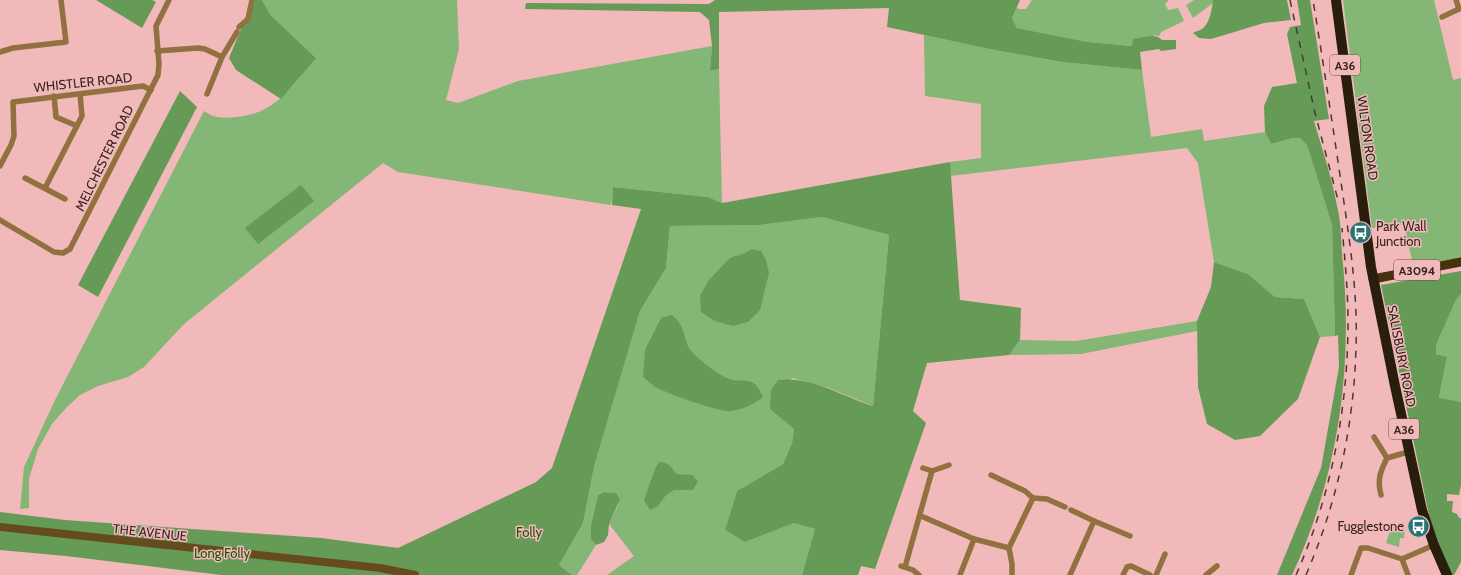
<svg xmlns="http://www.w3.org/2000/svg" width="1461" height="575" font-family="Cabin,sans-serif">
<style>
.green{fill:#84b676}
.forest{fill:#669b57}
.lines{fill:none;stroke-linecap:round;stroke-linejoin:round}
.street{stroke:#90713f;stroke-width:5.5}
.secondary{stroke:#654b1e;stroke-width:8}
.primary{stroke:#46320d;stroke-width:9}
.highway{stroke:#281e0b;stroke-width:10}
.rail{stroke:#4f3535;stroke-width:1.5;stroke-dasharray:7 7;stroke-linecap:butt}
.labels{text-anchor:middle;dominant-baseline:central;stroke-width:3;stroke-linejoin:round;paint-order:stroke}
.shield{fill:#f1b9b9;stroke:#6f4f4f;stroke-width:1}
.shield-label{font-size:12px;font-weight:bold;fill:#372222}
.street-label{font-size:13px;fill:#372222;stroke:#f1b9b9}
.poi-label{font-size:13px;fill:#372222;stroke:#f1b9b9;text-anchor:start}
.park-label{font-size:13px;fill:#1c5006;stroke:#f1b9b9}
</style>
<rect width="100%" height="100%" fill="#f1b9b9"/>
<g class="green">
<path d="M262,0H457L459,49L446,100L458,103L518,81L712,46L710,71L719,69L722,203L708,197L614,187L611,205L398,172L383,163L184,324L144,367L128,377L98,386L80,395L67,407L52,424L38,449L29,479V508L20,509L24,467L55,400L204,111C215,119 223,118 237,117C277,113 292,86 315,57L269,15Z"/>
<polygon points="1032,0 1169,0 1165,4 1168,10 1178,8 1184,21 1161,32 1159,36 1155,35 1133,46 1088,42 1017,28 1012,18 1017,7 1019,9 1026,9"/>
<polygon points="1194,0 1213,0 1213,3 1193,18 1186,5"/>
<polygon points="1343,0 1434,0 1453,80 1461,78 1461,258 1413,265 1404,224 1372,228"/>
<polygon points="924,35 989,49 1062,62 1142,70 1151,137 1202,129 1204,141 1265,132 1271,144 1293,138 1300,138 1307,145 1332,225 1335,336 1320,337 1304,299 1275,297 1248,274 1214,262 1198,163 1187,148 950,176 950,162 981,158 981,104 925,96"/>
<polygon points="822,217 889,235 873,406 829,388 792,378 771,409 794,429 792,443 783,464 737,491 725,530 745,542 794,523 815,529 802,575 607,575 634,556 609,524 618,505 616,493 604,492 598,495 591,525 591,539 596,545 577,575 572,575 559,565 583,523 594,467 640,311 666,268 670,226 760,225"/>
<polygon points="1461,294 1461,402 1439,399 1447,357 1436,354 1436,345 1456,300"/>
<polygon points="1197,321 1197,331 1081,354 1009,355 1020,340 1076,341"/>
<polygon points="1400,524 1405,525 1404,538 1400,538 1399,547 1386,543 1392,525 1397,527"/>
</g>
<g class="forest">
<polygon points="96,0 152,0 156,2 142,28"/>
<polygon points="253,0 262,0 270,15 316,58 281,99 236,70 229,58"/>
<path d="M715,0H1020L1012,18L1017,28L1088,42L1132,46L1133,39C1142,38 1156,32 1162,40H1176V49L1161,51L1159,49L1140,52L1142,70L1062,62L989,49L887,27L889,8L719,12V69L710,71L712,46L709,20L700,12L525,9L526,3L709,4Z"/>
<path d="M1213,0H1287L1291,20L1264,23L1211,39L1199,38L1193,33C1196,31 1199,31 1202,29C1210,23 1212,9 1213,0Z"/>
<path d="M1297,0H1310L1329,119L1314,121C1322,149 1332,177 1337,206C1341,221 1341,238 1342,254C1354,364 1339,474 1292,575H1277L1321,468L1339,367L1338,335L1335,336L1332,225L1307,145L1300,138H1293L1271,144L1265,132L1264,106L1272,87L1297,83L1287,34L1290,27L1301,25Z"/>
<polygon points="180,91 197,107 98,297 78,285"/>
<path d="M950,162L960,300L1021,308L1020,340L1009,355L927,363L913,411L926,423L875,569L861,566L858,575H802L815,529L794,523L745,542L725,530L737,491L783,464L792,443L794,429L770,409L771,390L778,380C812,376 841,396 873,406L889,235L822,217L760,225L670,226L666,268L640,311L594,467L583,523L559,565L572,575H221L66,556L0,550V512L65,520L321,538L398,548L536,482L552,468L641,209L612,205L613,187L708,197L722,203Z"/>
<polygon points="301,185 314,201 258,244 245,228"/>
<polygon points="752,249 761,251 766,260 769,273 760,310 748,322 733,326 715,321 701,312 700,296 708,281 730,258 745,253"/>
<polygon points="1214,262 1248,274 1275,297 1304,299 1320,337 1298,399 1260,436 1235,440 1207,424 1198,387 1197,321 1211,287"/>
<polygon points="1461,271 1461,294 1456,300 1436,345 1436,354 1447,357 1439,398 1461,402 1461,485 1459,495 1447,494 1447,501 1453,501 1452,512 1457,514 1459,518 1461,518 1461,562 1454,575 1451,575 1430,520 1381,285"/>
<path d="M672,315C687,327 683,343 692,352C700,360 711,369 721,375C741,388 752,370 763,397C754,404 744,409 732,411C720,413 667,393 655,387C651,384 647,380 643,377L645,350L661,318Z"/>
<path d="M659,462C668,462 672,467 676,474L692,475L698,481L693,490H674L666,495L658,506L650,510L644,500L655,469Z"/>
<polygon points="604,492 616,493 620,499 609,524 608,535 604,542 596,545 591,539 591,525 598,495"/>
</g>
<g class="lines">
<g class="street">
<polyline points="1456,0 1459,9"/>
<polyline points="1442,17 1461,8"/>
<polyline points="239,27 248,19 252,0"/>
<polyline points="157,51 198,48 205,49 222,57"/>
<polyline points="0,52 13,48 66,42 61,0"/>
<polyline points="207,94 222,57 237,32"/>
<polyline points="54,96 56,117 77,126"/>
<polyline points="0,166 11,145 14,136 13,102 143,86 151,90"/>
<polyline points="25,178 65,199"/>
<polyline points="45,188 82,116 80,94"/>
<polyline points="0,220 54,252 63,253 70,249 158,75 159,64 156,26 169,0"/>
<polyline points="1374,437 1387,458"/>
<polyline points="923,468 932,471"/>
<polyline points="991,475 1025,491 1033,498"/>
<path d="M1381,495C1377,480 1380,472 1387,458L1408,452"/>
<polyline points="921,516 974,539 1009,548"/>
<polyline points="1094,521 1130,536"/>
<polyline points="1402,559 1408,575"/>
<polyline points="901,566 913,570 919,575"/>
<polyline points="905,567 932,471 949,465"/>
<polyline points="960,575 974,539"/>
<polyline points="1012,575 1012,564 1009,548 1033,498 1047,499 1065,507"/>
<polyline points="1070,575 1094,521 1071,510"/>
<polyline points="1123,575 1127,567 1131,566 1150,575"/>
<polyline points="1156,575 1165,554"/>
<polyline points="1206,575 1217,566"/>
<polyline points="1351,575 1361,548 1368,548 1402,559 1434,545"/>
</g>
<polyline class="secondary" points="0,527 380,568 415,575"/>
<polyline class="primary" points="1373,279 1461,262"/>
<polyline class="highway" points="1336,0 1371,267 1395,386 1422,510 1434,545 1447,575"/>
<g class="rail">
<polyline points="1290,0 1315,113 1338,200"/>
<path d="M1296,575C1331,496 1348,409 1348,322C1348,291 1345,260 1342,228"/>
<path d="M1306,575C1337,503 1354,426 1356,347C1358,291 1349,237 1341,182C1332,121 1323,61 1313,0"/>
</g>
</g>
<defs>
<symbol id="bus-disc" viewBox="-11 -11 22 22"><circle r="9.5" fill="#277275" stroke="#f1b9b9"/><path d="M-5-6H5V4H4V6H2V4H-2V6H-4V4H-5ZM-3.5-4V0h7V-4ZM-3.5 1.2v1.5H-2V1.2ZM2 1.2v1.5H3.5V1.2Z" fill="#fff"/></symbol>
</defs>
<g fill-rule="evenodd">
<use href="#bus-disc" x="1348" y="220" width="25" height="25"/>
<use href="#bus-disc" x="1406" y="514" width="25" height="25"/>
</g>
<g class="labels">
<g class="shield">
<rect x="1330" y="55" width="30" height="20" rx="3"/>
<rect x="1394" y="260" width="46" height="20" rx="3"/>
<rect x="1389" y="419" width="30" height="20" rx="3"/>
</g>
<g class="shield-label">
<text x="1345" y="65">A36</text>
<text x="1417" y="270">A3094</text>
<text x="1404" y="429">A36</text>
</g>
<g class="street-label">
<text transform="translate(83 82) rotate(-6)">WHISTLER ROAD</text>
<text transform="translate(1368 138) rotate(82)">WILTON ROAD</text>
<text transform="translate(104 158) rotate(-64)">MELCHESTER ROAD</text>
<text transform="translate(1402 356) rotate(79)">SALISBURY ROAD</text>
<text transform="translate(150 532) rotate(6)">THE AVENUE</text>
</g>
<g class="poi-label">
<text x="1376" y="226">Park Wall<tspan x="1376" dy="15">Junction</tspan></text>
<text x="1404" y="526" text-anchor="end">Fugglestone</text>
</g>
<g class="park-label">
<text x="529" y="532">Folly</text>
<text x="222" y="553">Long Folly</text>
</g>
</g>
</svg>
